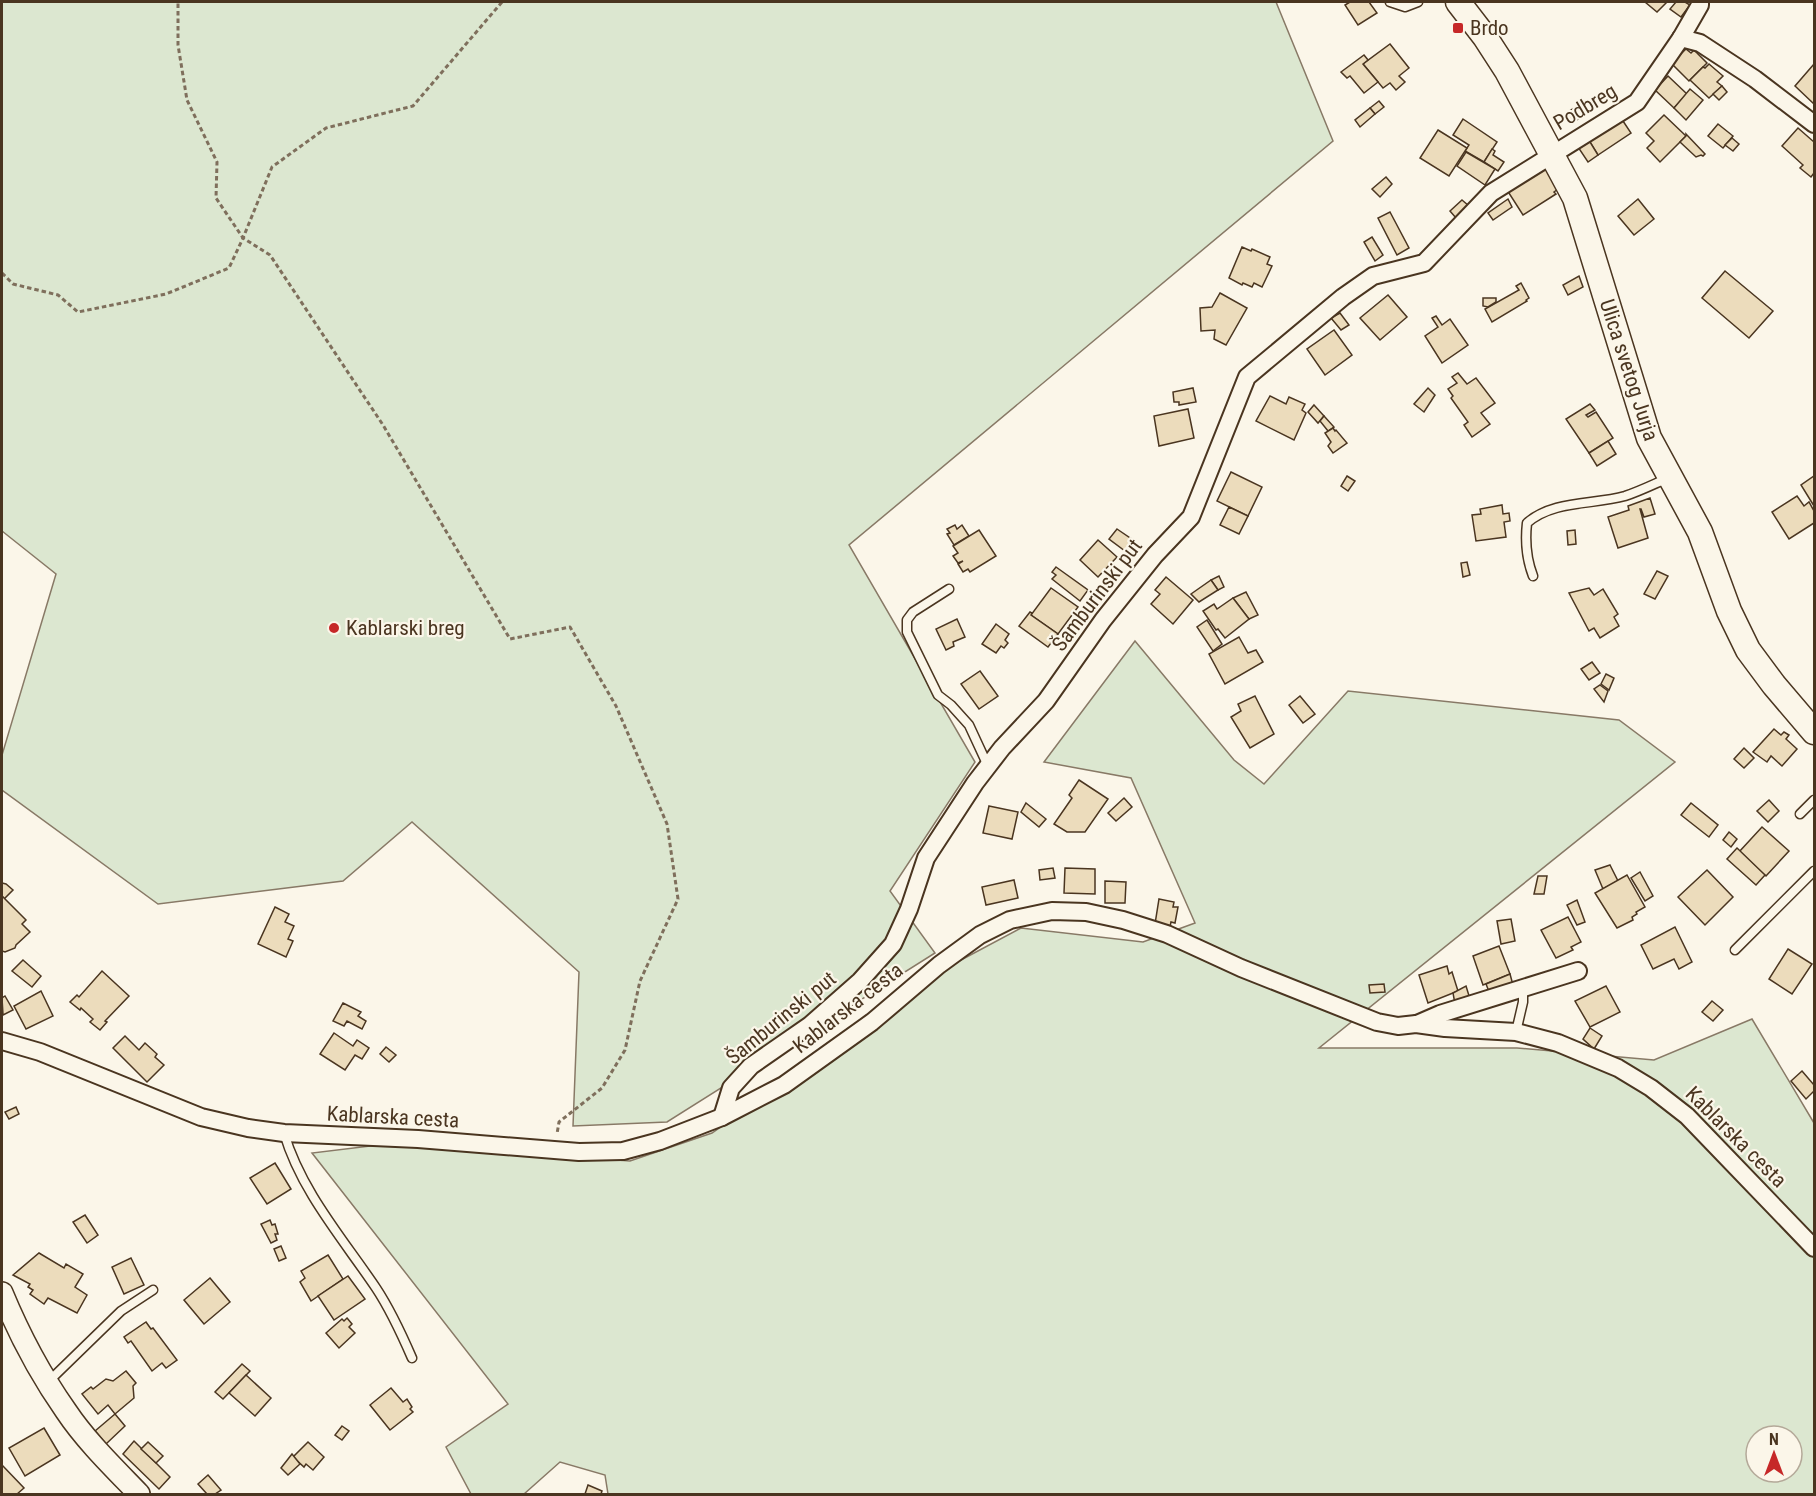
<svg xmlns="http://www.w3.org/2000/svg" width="1816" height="1496" font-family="'Roboto Condensed',sans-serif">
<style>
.green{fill:#dce7d0;stroke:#887966;stroke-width:1.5;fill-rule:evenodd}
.building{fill:#ecdcbc;stroke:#4a3520;stroke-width:1.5}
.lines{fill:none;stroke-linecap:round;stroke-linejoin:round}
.service-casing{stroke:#4a3520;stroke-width:11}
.minor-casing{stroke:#4a3520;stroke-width:20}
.tertiary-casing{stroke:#4a3520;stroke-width:24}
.secondary-casing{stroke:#4a3520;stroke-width:27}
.path{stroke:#7f6f5c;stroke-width:3;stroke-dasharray:4.5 3;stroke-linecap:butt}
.service{stroke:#fbf6e9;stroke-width:8}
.minor{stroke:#fbf6e9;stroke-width:16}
.tertiary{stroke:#fbf6e9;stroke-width:21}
.secondary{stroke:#fbf6e9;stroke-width:24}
.poi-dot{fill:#c62828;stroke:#fbf6e9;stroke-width:2}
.labels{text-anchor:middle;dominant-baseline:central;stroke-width:4.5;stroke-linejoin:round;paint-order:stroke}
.poi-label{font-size:21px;fill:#4a3520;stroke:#fbf6e9;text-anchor:start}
.street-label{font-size:21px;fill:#4a3520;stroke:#fbf6e9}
</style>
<rect width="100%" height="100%" fill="#fbf6e9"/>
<g class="green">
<polygon points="2,2 1276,2 1333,141 849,545 975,762 890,891 935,953 667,1122 573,1126 579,972 412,822 343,881 158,904 2,790 2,755 56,574 2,531"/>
<path d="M1135,641L1234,760L1264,784L1348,691L1619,720L1675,762L1319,1048H1517L1654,1060L1752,1019L1814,1123V1494H608L605,1475L560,1462L524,1494H471L446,1447L508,1404L312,1153L395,1143L630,1161L712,1133L946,968L1021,928L1143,942L1195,923L1131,778L1044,762ZM1756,1436H1792V1472H1756Z"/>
</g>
<g class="building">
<polygon points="1350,2 1369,2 1377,13 1358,25 1345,5"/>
<polygon points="1645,2 1667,2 1657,12"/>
<polygon points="1676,2 1685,2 1690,5 1681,17 1670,9"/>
<polygon points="1390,44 1409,68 1399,76 1405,82 1396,90 1390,83 1383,88 1363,64"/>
<polygon points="1686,49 1691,53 1694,50 1707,63 1689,81 1671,63"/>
<polygon points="1364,55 1368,60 1363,64 1378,82 1364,93 1350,76 1347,78 1341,72"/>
<polygon points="1709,64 1723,76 1717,82 1722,86 1709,98 1690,80 1703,67 1705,68"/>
<polygon points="1814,64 1814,104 1795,86"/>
<polygon points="1668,76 1687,94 1674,108 1655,90"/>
<polygon points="1722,86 1727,92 1719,100 1713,94"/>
<polygon points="1690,89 1703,100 1686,120 1674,108"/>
<polygon points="1379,101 1384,107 1375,114 1370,108"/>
<polygon points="1370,108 1375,114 1360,127 1355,120"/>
<polygon points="1574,108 1581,117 1571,124 1565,114"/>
<polygon points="1664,115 1686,136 1660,162 1647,148 1654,141 1646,133"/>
<polygon points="1621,118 1631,133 1598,155 1588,139"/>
<polygon points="1463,119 1497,142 1484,162 1465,151 1469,145 1453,135"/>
<polygon points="1718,124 1733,136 1723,148 1708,136"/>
<polygon points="1798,128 1814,142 1814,173 1811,177 1800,168 1803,165 1782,146"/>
<polygon points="1438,130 1467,148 1449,176 1420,158"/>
<polygon points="1686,134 1705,154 1703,156 1701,155 1696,157 1680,142 1686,136"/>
<polygon points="1587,137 1598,155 1588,162 1576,144"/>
<polygon points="1732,138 1739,144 1733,151 1725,145"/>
<polygon points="1492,149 1495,151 1493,155 1504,162 1498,171 1484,162"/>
<polygon points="1466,152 1495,169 1485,185 1457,166"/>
<polygon points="1543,169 1547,170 1558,189 1554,192 1556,194 1523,215 1507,190"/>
<polygon points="1386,177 1392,184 1380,197 1372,189"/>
<polygon points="1508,199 1512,207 1493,220 1488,213"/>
<polygon points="1638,199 1654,219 1634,235 1618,216"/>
<polygon points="1462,200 1469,206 1456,218 1450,211"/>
<polygon points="1390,212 1409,248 1397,255 1378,218"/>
<polygon points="1372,237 1383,255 1375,261 1364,242"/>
<polygon points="1242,247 1251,251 1252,249 1270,257 1267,264 1272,266 1262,287 1254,283 1252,287 1243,283 1242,285 1229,278"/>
<polygon points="1725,271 1773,311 1749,338 1702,298"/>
<polygon points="1579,276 1583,287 1568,295 1563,285"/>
<polygon points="1521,283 1529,298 1526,300 1527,301 1492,322 1485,309 1519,290 1516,286"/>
<polygon points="1220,293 1247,308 1226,345 1214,339 1215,330 1201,331 1200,308 1212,307"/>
<polygon points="1388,295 1407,317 1380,340 1360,318"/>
<polygon points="1483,298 1496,298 1496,302 1488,307 1483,306"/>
<polygon points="1340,313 1349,325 1341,330 1331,318"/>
<polygon points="1436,316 1442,325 1450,319 1468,345 1442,363 1425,336 1438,327 1432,318"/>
<polygon points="1334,330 1352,355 1325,375 1307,349"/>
<polygon points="1458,373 1467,384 1476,378 1495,403 1481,413 1490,424 1472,437 1464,425 1468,422 1451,398 1453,396 1448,389 1457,383 1452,377"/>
<polygon points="1193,388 1196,402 1179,405 1179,402 1174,402 1173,392"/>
<polygon points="1428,388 1435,395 1424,412 1414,404"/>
<polygon points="1270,396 1286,404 1289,397 1305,404 1302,410 1306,413 1294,440 1256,421"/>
<polygon points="1590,404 1595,410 1586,415 1588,417 1596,412 1613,438 1589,453 1566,419"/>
<polygon points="1314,405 1324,416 1318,423 1308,412"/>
<polygon points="1188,409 1194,438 1159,446 1154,416"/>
<polygon points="1324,416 1334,427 1328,431 1320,421"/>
<polygon points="1333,428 1335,431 1336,430 1347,443 1333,453 1328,446 1331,442 1325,433"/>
<polygon points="1608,441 1616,454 1597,466 1589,453"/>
<polygon points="1231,472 1262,487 1248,516 1217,501"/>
<polygon points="1347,476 1355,481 1348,491 1341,486"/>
<polygon points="1814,476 1814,506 1801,485"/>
<polygon points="1797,496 1804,506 1809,502 1814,511 1814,523 1789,539 1772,512"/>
<polygon points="1650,498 1655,514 1644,517 1641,509 1640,509 1648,538 1618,548 1608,517 1629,510 1628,506"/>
<polygon points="1502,505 1503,514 1509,513 1510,521 1504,522 1506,537 1476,541 1472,515 1481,514 1480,509"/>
<polygon points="1229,507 1248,516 1239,534 1220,525"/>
<polygon points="955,525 957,529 962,525 969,536 954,545 947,534 950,533 947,529"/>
<polygon points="1117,529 1133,540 1125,551 1109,539"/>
<polygon points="979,530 996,556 970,572 968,569 963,572 958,564 963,561 958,563 953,556 958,553 953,546"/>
<polygon points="1575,530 1576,544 1568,545 1567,531"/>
<polygon points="1098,540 1117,557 1098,577 1080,560"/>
<polygon points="1467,562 1470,575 1463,577 1461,563"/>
<polygon points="1056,567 1088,590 1080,601 1052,579 1056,575 1052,572"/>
<polygon points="1657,571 1668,576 1655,599 1644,594"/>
<polygon points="1219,576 1224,587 1218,590 1211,580"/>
<polygon points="1166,577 1193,600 1173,624 1151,604 1160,594 1155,590"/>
<polygon points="1211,580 1218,590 1199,602 1191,594"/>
<polygon points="1051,588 1078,607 1058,634 1031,615"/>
<polygon points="1589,588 1594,595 1603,589 1618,614 1614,617 1619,626 1600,638 1594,628 1589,631 1569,593"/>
<polygon points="1246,592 1258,615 1249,619 1233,598"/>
<polygon points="1233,598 1249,619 1225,638 1218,629 1216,630 1203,611 1214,604 1217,609"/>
<polygon points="1030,612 1032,613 1031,615 1058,634 1048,647 1019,626"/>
<polygon points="957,619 965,637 953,642 954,646 946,650 936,629"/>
<polygon points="1207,620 1222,644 1213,651 1197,627"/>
<polygon points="996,624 1009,634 1005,640 1008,643 1004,648 1001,646 996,653 982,644"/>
<polygon points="1239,637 1248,653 1256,650 1263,662 1225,684 1209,654"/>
<polygon points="1592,662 1600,673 1589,680 1581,669"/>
<polygon points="980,671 998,696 979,709 961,684"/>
<polygon points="1606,674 1614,678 1609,690 1601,684"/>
<polygon points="1600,685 1608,691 1604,702 1594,689"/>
<polygon points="1255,696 1274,734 1250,748 1231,717 1241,711 1238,704"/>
<polygon points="1300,696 1315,714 1303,723 1289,705"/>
<polygon points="1774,729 1781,735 1784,732 1789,735 1786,739 1797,749 1782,766 1771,756 1767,762 1753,752"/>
<polygon points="1744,748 1754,758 1744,768 1734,759"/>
<polygon points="1079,780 1108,799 1085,832 1067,832 1054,824 1072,798 1069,795"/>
<polygon points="1124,798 1132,807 1116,821 1108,813"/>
<polygon points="1769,800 1779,811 1768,822 1757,811"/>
<polygon points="1026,803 1046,819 1039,827 1021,812"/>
<polygon points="1691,803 1718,825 1709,837 1681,815"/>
<polygon points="989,806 1018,812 1012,839 983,833"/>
<polygon points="1762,827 1789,851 1766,876 1739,852"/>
<polygon points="1729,832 1737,839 1731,847 1723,840"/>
<polygon points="1737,848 1765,875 1756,885 1727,859"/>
<polygon points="1610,865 1618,881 1603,889 1595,870"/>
<polygon points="1053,868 1055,878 1040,880 1039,870"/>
<polygon points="1065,868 1095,869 1095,894 1064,893"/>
<polygon points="1707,870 1733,897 1705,925 1678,897"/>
<polygon points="1640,872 1653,896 1645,901 1631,878"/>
<polygon points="1627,875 1645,907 1636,912 1637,914 1632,917 1633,920 1617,928 1595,893"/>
<polygon points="1538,876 1547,876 1544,894 1534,894"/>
<polygon points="1014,880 1018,898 986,905 982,887"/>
<polygon points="1105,881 1126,882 1125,903 1105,903"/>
<polygon points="2,883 6,884 13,890 4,899 2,896"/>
<polygon points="2,896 26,920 22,924 30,932 16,945 15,948 5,952 2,951"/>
<polygon points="1159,899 1174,902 1173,907 1178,907 1175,923 1171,922 1170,927 1155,924"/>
<polygon points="1577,900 1585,922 1577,925 1567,905"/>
<polygon points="275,907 289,914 285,922 294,926 288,939 293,941 286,957 258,944"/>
<polygon points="1568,917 1581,942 1571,947 1573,950 1556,958 1541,930"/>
<polygon points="1511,919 1515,941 1501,944 1497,921"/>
<polygon points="1675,927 1692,962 1679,969 1674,959 1653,969 1641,945"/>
<polygon points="1499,946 1510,974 1483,985 1473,956"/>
<polygon points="1788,949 1812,964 1792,994 1769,979"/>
<polygon points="23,960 41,976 32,987 12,971"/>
<polygon points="1447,966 1449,974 1452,972 1458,991 1428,1003 1419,975"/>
<polygon points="102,971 129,996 105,1021 107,1022 100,1030 90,1022 93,1019 81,1008 80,1010 70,1002 77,995 79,997"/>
<polygon points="1510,974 1513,985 1490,994 1486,984"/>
<polygon points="1384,984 1385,992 1370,993 1369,985"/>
<polygon points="1466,986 1470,999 1455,1004 1453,993"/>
<polygon points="1606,986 1620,1012 1590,1027 1575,1001"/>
<polygon points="41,991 53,1016 26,1029 14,1006"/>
<polygon points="5,996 13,1010 3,1015 2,998"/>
<polygon points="1712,1001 1723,1010 1713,1021 1702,1012"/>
<polygon points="343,1003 361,1012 358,1016 366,1021 362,1029 347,1021 344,1026 333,1021"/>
<polygon points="1590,1028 1602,1036 1594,1049 1583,1039"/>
<polygon points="334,1033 353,1046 357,1040 369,1048 362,1059 355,1055 345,1070 320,1054"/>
<polygon points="125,1036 139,1050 145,1043 157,1054 155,1057 164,1065 147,1082 113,1048"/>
<polygon points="386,1047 396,1055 389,1062 380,1054"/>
<polygon points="1802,1071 1814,1085 1814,1091 1806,1099 1791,1081"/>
<polygon points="16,1107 19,1114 9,1119 5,1112"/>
<polygon points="275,1163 291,1189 267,1204 250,1178"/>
<polygon points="85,1215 98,1235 87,1243 73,1222"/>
<polygon points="270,1220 272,1225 275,1224 278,1234 275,1234 277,1240 271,1243 261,1224"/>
<polygon points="281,1246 286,1258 279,1261 274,1249"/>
<polygon points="39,1253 64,1268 66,1264 83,1274 75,1287 87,1295 77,1313 48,1298 44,1304 30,1294 33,1290 28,1287 30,1284 13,1275"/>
<polygon points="328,1255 343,1279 311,1301 300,1282 305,1278 301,1271"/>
<polygon points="131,1258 144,1285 124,1294 112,1267"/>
<polygon points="348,1276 365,1299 334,1320 318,1296"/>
<polygon points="210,1278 230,1302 204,1324 184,1300"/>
<polygon points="347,1318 352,1324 349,1327 355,1333 339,1348 326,1333 342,1319 344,1321"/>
<polygon points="146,1322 151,1329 153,1328 177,1360 166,1368 162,1363 152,1371 131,1341 128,1343 124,1337"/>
<polygon points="242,1364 250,1371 223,1399 215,1392"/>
<polygon points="126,1371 136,1383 133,1386 134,1398 115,1414 108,1405 98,1414 82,1394 91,1387 93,1389 106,1379 113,1381"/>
<polygon points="246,1375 271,1398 255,1416 229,1393"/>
<polygon points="391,1388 403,1402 407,1399 412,1407 410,1409 413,1412 390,1430 370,1405"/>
<polygon points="115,1414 125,1426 106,1444 95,1431"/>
<polygon points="342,1426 349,1431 342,1440 335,1435"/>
<polygon points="44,1428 60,1455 25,1476 9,1448"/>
<polygon points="134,1441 170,1477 159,1489 123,1454"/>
<polygon points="148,1442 163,1456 156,1463 141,1449"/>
<polygon points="308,1442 324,1457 313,1470 306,1464 304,1467 293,1457"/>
<polygon points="292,1454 300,1464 288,1475 281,1468"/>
<polygon points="2,1465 24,1488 17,1494 2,1494"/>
<polygon points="208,1475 221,1490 215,1494 207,1494 198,1484"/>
<polygon points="588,1485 602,1491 601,1494 585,1494"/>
</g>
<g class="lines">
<defs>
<g id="service">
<polyline points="1390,2 1405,7 1418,2"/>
<path d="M1533,576C1526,558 1525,541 1527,523C1553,500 1593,505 1625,496C1640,491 1654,484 1668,478"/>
<polyline points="949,589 913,612 907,620 907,632 938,695 951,705 969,725 988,766"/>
<polyline points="1800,814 1814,800"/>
<polyline points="1735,950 1814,871"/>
<polyline points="1516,1032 1523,1002 1523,988"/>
<path d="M284,1133C301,1191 343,1239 376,1288C390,1309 402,1335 412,1358"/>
<polyline points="48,1382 121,1311 153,1290"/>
</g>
<g id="minor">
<polyline points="1681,38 1700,43 1755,79 1814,124"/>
<polyline points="1417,1024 1440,1014 1578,971"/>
<polyline points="2,1041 40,1052 201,1117 248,1128 284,1133 418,1139 579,1152 623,1151 660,1141 722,1117 784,1085 872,1022 939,965 980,935 1010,920 1052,911 1086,912 1123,920 1167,934 1241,968 1377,1022 1398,1026 1416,1024 1445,1028 1516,1032 1558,1043 1618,1068 1651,1088 1687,1116 1814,1248"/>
<polyline points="722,1117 731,1088 751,1066 810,1025 860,981 893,944 909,909 926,858 975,783 1002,748 1046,701 1103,620 1155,555 1191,517 1247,377 1343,297 1373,276 1424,263 1491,193 1637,102 1681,38 1700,5 1700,2"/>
</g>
<path id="tertiary" d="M2,1293C19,1334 40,1374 66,1411C86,1441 114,1468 139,1494"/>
<polyline id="secondary" points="1458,2 1485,37 1507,71 1575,198 1649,438 1700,532 1729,611 1748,650 1774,685 1814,732"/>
</defs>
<use href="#service" class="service-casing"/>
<use href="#minor" class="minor-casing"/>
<use href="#tertiary" class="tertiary-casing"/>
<use href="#secondary" class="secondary-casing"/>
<g class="path">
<polyline points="502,2 413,106 326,128 272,167 243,238 270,255 383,425 510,639 570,627 616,706 667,824 678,899 640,981 625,1050 602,1088 559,1122 557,1134"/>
<polyline points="2,273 13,284 58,295 78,312 166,294 229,268 243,238 216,198 217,162 187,100 178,45 178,2"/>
</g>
<use href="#service" class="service"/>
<use href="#minor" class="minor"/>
<use href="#tertiary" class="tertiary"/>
<use href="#secondary" class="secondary"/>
</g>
<g class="poi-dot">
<rect x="1452" y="22" width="12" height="12" rx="3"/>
<circle cx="334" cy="628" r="6"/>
</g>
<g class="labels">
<g class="poi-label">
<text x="1470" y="28">Brdo</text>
<text x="346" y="628">Kablarski breg</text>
</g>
<g class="street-label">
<text transform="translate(1585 107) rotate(-31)">Podbreg</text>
<text transform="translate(1629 370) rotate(72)">Ulica svetog Jurja</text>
<text transform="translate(1097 595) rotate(-53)">Šamburinski put</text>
<text transform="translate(848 1008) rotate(-38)">Kablarska cesta</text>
<text transform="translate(781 1018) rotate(-39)">Šamburinski put</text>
<text transform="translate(393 1117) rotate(3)">Kablarska cesta</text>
<text transform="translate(1736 1137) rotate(45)">Kablarska cesta</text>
</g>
</g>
<rect width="1816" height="1496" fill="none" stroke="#4a3520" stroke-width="6"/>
<g transform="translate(1774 1454)"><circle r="28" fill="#fbf6e9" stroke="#b4a999" stroke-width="1.5"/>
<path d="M0-4.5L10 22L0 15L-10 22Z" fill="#c62828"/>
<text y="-9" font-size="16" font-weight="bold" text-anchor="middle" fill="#4a3520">N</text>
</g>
</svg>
